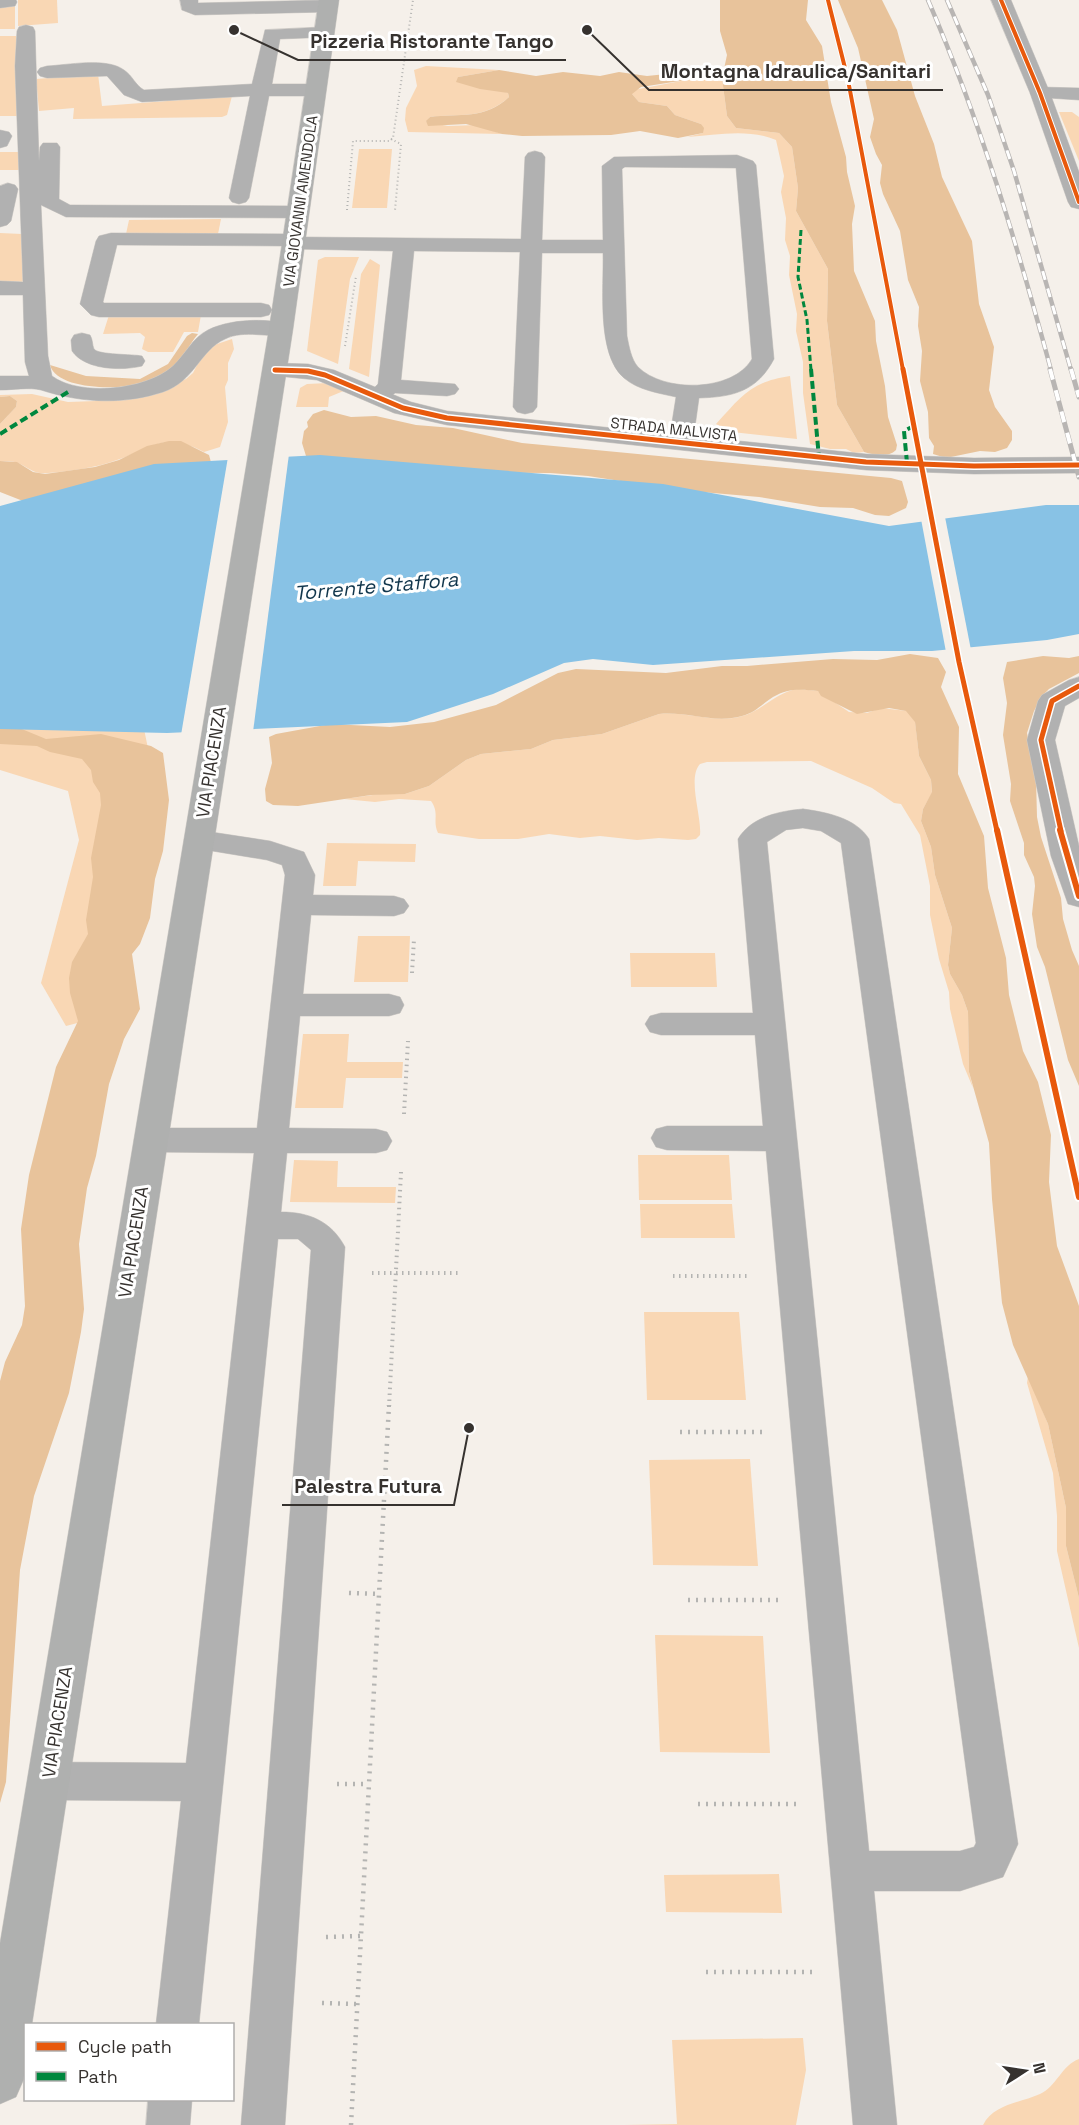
<svg xmlns="http://www.w3.org/2000/svg" width="1079" height="2125" font-family="'Space Grotesk',sans-serif">
<style>
.green{fill:#f9d7b4}
.forest{fill:#e8c39b}
.water{fill:#88c2e5}
.pier{fill:#f5f0ea}
.lines{fill:none;stroke-linecap:round;stroke-linejoin:round}
.service-casing{stroke:#d2cec9;stroke-width:1}
.minor-casing{stroke:#d2cec9;stroke-width:1}
.secondary-casing{stroke:#d2cec9;stroke-width:1}
.path-far2{stroke:#b4b4b2;stroke-width:2;stroke-dasharray:1 3;stroke-linecap:butt}
.path-far1{stroke:#b4b4b2;stroke-width:4;stroke-dasharray:1.5 4.5;stroke-linecap:butt}
.path{stroke:#b4b4b2;stroke-width:4.5;stroke-dasharray:2 6;stroke-linecap:butt}
.service{fill:#b1b1b1;fill-rule:evenodd}
.minor{fill:#b1b1b1;fill-rule:evenodd}
.secondary{fill:#afb0af;fill-rule:evenodd}
.rail-far1-casing{stroke:#b8b5b3;stroke-width:4.5}
.rail-casing{stroke:#b8b5b3;stroke-width:5}
.rail-far1{stroke:#fff;stroke-width:3;stroke-dasharray:9;stroke-linecap:butt}
.rail{stroke:#fff;stroke-width:4;stroke-dasharray:11;stroke-linecap:butt}
.quiet-far1{stroke:#00873e;stroke-width:3;stroke-dasharray:6 3;stroke-linecap:butt}
.quiet{stroke:#00873e;stroke-width:4;stroke-dasharray:8 4;stroke-linecap:butt}
.cycleway-far2-casing{stroke:#fff;stroke-width:6}
.cycleway-far1-casing{stroke:#fff;stroke-width:8}
.cycleway-casing{stroke:#fff;stroke-width:10}
.cycleway-far2{stroke:#e8590c;stroke-width:4}
.cycleway-far1{stroke:#e8590c;stroke-width:5}
.cycleway{stroke:#e8590c;stroke-width:6}
.labels{text-anchor:middle;dominant-baseline:central;stroke-width:6;stroke-linejoin:round;paint-order:stroke}
.far-street-label{font-size:15px;fill:#36322f;stroke:#fff}
.street-label{font-size:18px;fill:#36322f;stroke:#fff}
.water-label{font-size:20px;font-style:italic;fill:#11364c;stroke:#fff}
.leader{fill:none;stroke:#36322f;stroke-width:2}
.callout-dot{fill:#36322f;stroke:#fff;stroke-width:2}
.callout-label{font-size:20px;text-anchor:middle;font-weight:bold;fill:#36322f;stroke:#fff;stroke-width:6;stroke-linejoin:round;paint-order:stroke}
</style>
<rect width="100%" height="100%" fill="#f5f0ea"/>
<g class="green">
<polygon points="18,0 57,0 58,23 18,26"/>
<polygon points="15,4 15,29 0,29 0,7"/>
<polygon points="0,36 16,36 18,116 0,116"/>
<path d="M426,66L499,70L458,77C473,92 490,86 508,93L509,97C484,120 459,113 430,117L426,122L448,126L476,125L502,134L408,132L405,120L406,108L417,86L414,70Z"/>
<path d="M676,73L715,74L722,78L727,116L736,128L779,133L792,147L798,188L796,211L828,269L827,321L837,405L864,452L854,453L846,449H830L810,444L803,393V362L796,331L797,314L789,275L790,256L785,240L786,218L781,192L784,176L776,140C748,128 716,135 687,137L703,133L701,124L675,115L667,106L639,102L631,93L634,90L686,80L688,77Z"/>
<polygon points="98,74 102,106 232,96 227,115 222,117 73,119 74,108 39,111 36,79"/>
<polygon points="1059,112 1072,112 1079,117 1079,161"/>
<polygon points="359,149 392,149 387,208 352,208"/>
<polygon points="0,152 19,152 20,170 0,170"/>
<polygon points="221,219 218,234 126,234 129,220"/>
<polygon points="0,233 22,234 24,284 0,283"/>
<polygon points="325,257 359,257 350,279 338,364 307,351 318,260"/>
<polygon points="370,259 380,265 369,377 349,369 361,274"/>
<polygon points="109,315 201,315 198,332 184,332 173,352 148,352 142,349 145,337 140,333 103,334"/>
<path d="M232,339L234,349L228,363V380L225,387L228,422L220,447L204,452C164,431 153,448 117,460C95,468 71,471 48,473C34,475 30,468 18,463C13,461 6,461 0,461V424L16,407L17,401L10,396L0,397V395L32,394L68,402L124,400L148,395L186,379L193,373L202,355L211,346Z"/>
<path d="M790,376L797,439L732,432L716,424C742,396 750,382 790,376Z"/>
<polygon points="328,383 346,390 329,397 328,407 296,407 300,388 307,384"/>
<polygon points="0,652 144,729 151,763 104,1016 66,1026 41,983 79,840 68,791 0,770"/>
<path d="M798,689L818,691L849,712L867,713L881,708L907,711L915,721L919,756L931,780L932,793L923,809L921,821L931,847L935,875L952,928L948,965L950,974L962,995L968,1012L969,1072L973,1088L963,1064L950,1009L949,992L939,959L930,915V886L920,835L901,804L894,803L872,788L811,761L707,762L700,764C687,778 702,817 700,835L696,839L688,840L659,838L637,840L600,836L580,838L549,834L518,839H479L438,833C432,820 440,814 431,801L399,799L375,802L344,799L380,794H405L429,786L466,760L481,754L531,749L553,740L602,734L659,714C686,711 713,723 739,717C762,712 775,692 798,689Z"/>
<polygon points="327,843 416,844 415,862 358,861 356,886 323,886"/>
<polygon points="358,936 410,936 408,982 354,982"/>
<polygon points="630,953 715,953 717,987 631,987"/>
<polygon points="303,1034 349,1034 347,1062 403,1062 402,1078 346,1078 343,1108 295,1108"/>
<polygon points="638,1155 729,1155 732,1200 639,1200"/>
<polygon points="294,1160 338,1161 337,1187 396,1187 395,1203 290,1202"/>
<polygon points="640,1204 732,1204 735,1238 641,1238"/>
<polygon points="644,1312 739,1312 746,1400 647,1400"/>
<polygon points="1028,1376 1048,1424 1066,1508 1066,1546 1079,1598 1079,1648 1057,1551 1057,1516 1053,1473 1027,1383"/>
<polygon points="750,1459 758,1566 653,1565 649,1460"/>
<polygon points="655,1635 763,1636 770,1753 660,1752"/>
<polygon points="779,1874 782,1913 666,1912 664,1875"/>
<polygon points="803,2038 806,2070 796,2125 624,2125 677,2124 672,2040"/>
<path d="M1079,2059V2125H983C994,2104 1020,2103 1040,2094C1056,2087 1062,2065 1079,2059Z"/>
</g>
<g class="forest">
<path d="M720,0H808L806,20L822,46L831,102L846,157L847,172L855,206L852,224L854,271L875,321L876,341L885,386L888,417L897,445L896,450C888,458 875,455 864,452L837,405L827,321L828,269L796,211L798,188L792,147L779,133L736,128L727,116L722,78L727,55L720,31Z"/>
<polygon points="838,0 882,0 897,30 915,96 934,144 942,177 972,241 979,304 994,347 989,390 995,407 1012,431 1012,440 1007,448 995,452 980,451 946,458 933,454 934,446 929,438 928,412 920,381 922,351 918,326 919,307 908,280 900,231 883,194 880,183 882,165 876,154 870,137 874,119 858,48"/>
<path d="M499,70L536,76L563,72L600,76L619,72L647,76L676,73L688,77L686,80L641,87L632,94L639,102L667,106L675,115L701,124L704,128L703,133L678,138L640,131L611,135L522,136L502,134L466,124L428,126L426,121L430,117C459,113 485,120 509,97L508,93L480,89L456,82L458,77Z"/>
<path d="M192,333L198,334C188,345 183,362 169,371C162,375 152,380 144,383C123,390 57,391 50,365L86,376L140,379L168,364L187,336Z"/>
<polygon points="10,396 17,401 16,407 0,424 0,397"/>
<polygon points="324,410 351,417 376,416 416,425 453,428 522,443 891,478 902,481 908,502 906,508 889,516 875,515 853,508 820,507 759,497 679,490 588,476 550,473 402,472 306,456 302,443 304,431 308,427 307,422 313,414"/>
<polygon points="169,441 181,441 209,455 215,477 23,501 0,492 0,461 17,462 33,472 45,474 95,467 119,460 147,446"/>
<path d="M910,654L938,658L946,672L941,687L959,727L958,774L984,836L988,888L1006,958L1009,995L1023,1051L1038,1082L1051,1135L1049,1182L1057,1246L1079,1306V1598L1066,1546V1508L1048,1424L1013,1345L1002,1303L992,1199L989,1143L969,1072L968,1012L962,995L950,974L948,965L952,928L935,875L931,847L921,821L923,809L932,792L931,780L919,756L915,722L906,711L889,708L857,714L821,696L818,691C801,689 788,688 773,697C762,704 755,713 742,716C714,724 687,711 659,714L602,734L553,740L531,749L481,754L466,760L429,786L405,794L371,795L298,806L273,805L266,801L265,789L272,763L269,737L276,734L331,724L390,727L434,722L496,705L558,673L576,669L666,673L722,666H747L833,659L877,660Z"/>
<polygon points="1043,656 1069,658 1079,656 1079,673 1049,689 1043,695 1034,711 1027,733 1036,779 1037,817 1041,837 1061,898 1063,919 1072,950 1079,966 1079,1086 1068,1060 1045,967 1037,947 1032,914 1035,886 1034,877 1024,855 1024,843 1010,801 1011,784 1003,735 1007,703 1003,678 1007,662"/>
<polygon points="0,720 46,739 101,734 151,746 163,753 169,800 163,851 155,879 150,918 140,944 132,954 140,1009 124,1039 109,1084 96,1156 87,1188 79,1244 84,1309 81,1332 69,1393 34,1496 20,1570 6,1782 0,1803 0,1381 5,1362 22,1325 25,1306 21,1229 29,1175 56,1067 78,1021 70,993 69,978 72,962 88,934 86,920 93,877 91,858 101,805 100,793 93,782 91,770 82,759 50,752 37,746 0,744"/>
</g>
<polygon class="water" points="320,455 663,484 889,526 1046,505 1079,505 1079,634 1047,640 932,651 854,651 653,665 593,659 564,663 493,694 407,722 167,733 0,729 0,506 154,464"/>
<g class="pier">
<polygon points="289,454 253,732 181,735 228,457"/>
<polygon points="945,517 971,650 946,652 921,519"/>
</g>
<g class="lines">
<defs>
<g id="service">
<polygon points="0,0 16,0 17,2 15,6 0,8"/>
<polygon points="180,0 198,0 198,3 328,0 335,2 337,6 335,10 328,12 195,15 182,10"/>
<path d="M26,25L33,27L35,31L39,161L40,147L43,143H57L60,147L59,199L70,205L298,206L305,208L308,212L305,216L298,218L66,217L41,205L48,356L52,376C80,397 147,390 173,366C185,355 192,338 208,330C230,319 265,318 289,324L292,329L289,334C269,339 245,329 225,339C200,350 195,381 163,392C123,405 81,403 41,390C30,387 12,390 0,390V376H29L25,362L23,295H0V281L23,282L15,66L17,31L19,27Z"/>
<path d="M324,27L331,29L333,33L331,37L280,39L272,84H316L323,86L326,90L323,94L316,96H269L249,198L246,202L239,204L232,202L229,198L250,96L142,102L124,95L107,76L47,78L40,76L37,72L40,68L47,66C67,65 107,57 124,70C133,76 135,85 144,90L252,84L265,30Z"/>
<polygon points="1040,87 1079,88 1079,100 1033,97 1030,93 1033,89"/>
<polygon points="0,130 9,132 12,136 7,146 0,148"/>
<path d="M535,151L542,153L545,157L542,240H603L602,166L614,157L737,155L753,161L756,165L774,359C757,391 734,397 699,398L693,441L689,446L681,448L673,446L669,441L676,397C658,393 638,390 624,378C596,354 604,287 603,253H542L537,407L533,412L525,414L517,412L513,407L520,252L414,251L401,380L455,384L459,389L455,394L447,396L395,393C386,401 381,405 369,402L365,397L378,384L393,251L294,249L286,246L117,245L103,302L104,303H261L269,305L272,310L269,315L261,317H99L91,315L80,304L96,241L99,236L111,233L294,234L302,237L521,239L525,157L528,153ZM625,167L736,168L752,359C733,392 664,393 638,367C631,359 629,346 627,336L622,169Z"/>
<polygon points="8,183 15,185 18,189 11,221 7,225 0,227 0,186"/>
<path d="M82,333L90,335C93,340 92,344 94,349C98,355 133,354 142,356L145,361L142,366C121,371 85,370 72,351L71,340L74,335Z"/>
<path d="M803,809C826,812 856,818 869,839L1018,1844L1003,1877L960,1891H874L897,2125H853L766,1151L667,1150L656,1147L651,1138L656,1129L667,1126H763L755,1035H661L650,1032L645,1024L650,1016L661,1013H753L738,839C751,817 779,811 803,809ZM803,828L821,831L841,843L976,1843L974,1847L960,1851H869L767,842L786,830Z"/>
<path d="M198,830L270,841L304,852L315,875L313,895L394,896L404,899L409,906L404,913L394,916L311,915L303,994H389L400,997L404,1005L400,1013L389,1016H300L289,1128L376,1129L387,1132L392,1141L387,1150L376,1153H287L281,1212C309,1212 331,1221 345,1247L285,2125H241L311,1250L298,1239H278L199,2024H156L181,1801L48,1800L34,1795L28,1781L34,1767L48,1762L186,1763L254,1153L150,1152L139,1149L134,1140L139,1131L150,1128H257L285,875L282,865L267,860L188,847L184,840L188,833Z"/>
<polygon points="148,2100 192,2100 190,2125 146,2125"/>
</g>
<g id="minor">
<polygon points="991,0 1011,0 1050,93 1079,172 1079,209 1071,207 1068,202 1030,93"/>
<polygon points="275,363 308,364 334,370 411,402 447,411 866,454 974,458 1079,457 1079,473 974,474 866,470 447,425 394,413 317,380 267,375 263,370 267,365"/>
<polygon points="1079,677 1079,698 1065,706 1055,740 1079,846 1079,907 1068,904 1051,856 1027,740 1038,701 1042,695 1069,680"/>
</g>
<polygon id="secondary" points="319,0 339,0 293,329 32,2024 26,2024 26,2065 23,2081 16,2097 0,2104 0,1943 269,329"/>
</defs>
<use href="#service" class="service-casing"/>
<use href="#minor" class="minor-casing"/>
<use href="#secondary" class="secondary-casing"/>
<g class="path-far2">
<polyline points="391,139 401,144 395,210"/>
<polyline points="347,210 353,141 390,141 393,138 413,0"/>
<polyline points="345,346 356,276"/>
</g>
<g class="path-far1">
<polyline points="412,973 414,939"/>
<polyline points="404,1114 408,1041"/>
<polyline points="372,1273 458,1273"/>
<polyline points="673,1276 751,1276"/>
<polyline points="389,1407 401,1172"/>
</g>
<g class="path">
<polyline points="680,1432 764,1432"/>
<polyline points="349,1593 379,1594"/>
<polyline points="688,1600 778,1600"/>
<polyline points="337,1784 369,1784"/>
<polyline points="698,1804 797,1804"/>
<polyline points="326,1937 361,1936"/>
<polyline points="706,1972 812,1972"/>
<polyline points="322,2003 357,2004"/>
<polyline points="351,2125 389,1405"/>
</g>
<use href="#service" class="service"/>
<use href="#minor" class="minor"/>
<use href="#secondary" class="secondary"/>
<defs>
<g id="rail-far1">
<path d="M928,0C980,120 1017,244 1051,370"/>
<polyline points="947,0 988,95 1014,171 1071,370"/>
</g>
<g id="rail">
<polyline points="1050,369 1079,477"/>
<polyline points="1071,369 1079,397"/>
</g>
</defs>
<use href="#rail-far1" class="rail-far1-casing"/>
<use href="#rail" class="rail-casing"/>
<use href="#rail-far1" class="rail-far1"/>
<use href="#rail" class="rail"/>
<polyline class="quiet-far1" points="801,230 798,277 807,320 811,370"/>
<g class="quiet">
<polyline points="811,369 819,458"/>
<polyline points="0,434 68,392"/>
<polyline points="907,463 904,431 914,426"/>
</g>
<defs>
<g id="cycleway-far2">
<polyline points="828,0 848,80 903,370"/>
<polyline points="1001,0 1040,93 1079,202"/>
</g>
<g id="cycleway-far1">
<polyline points="903,369 959,662 997,831"/>
<polyline points="275,370 308,371 325,375 403,408 447,418 866,462 974,466 1079,465"/>
<polyline points="1061,831 1041,740 1052,701 1079,686"/>
</g>
<g id="cycleway">
<polyline points="997,830 1079,1197"/>
<polyline points="1060,830 1079,896"/>
</g>
</defs>
<use href="#cycleway-far2" class="cycleway-far2-casing"/>
<use href="#cycleway-far1" class="cycleway-far1-casing"/>
<use href="#cycleway" class="cycleway-casing"/>
<use href="#cycleway-far2" class="cycleway-far2"/>
<use href="#cycleway-far1" class="cycleway-far1"/>
<use href="#cycleway" class="cycleway"/>
</g>
<g class="labels">
<g class="far-street-label">
<text transform="translate(300 201) rotate(-82)">VIA GIOVANNI AMENDOLA</text>
<text transform="translate(674 429) rotate(6)">STRADA MALVISTA</text>
</g>
<g class="street-label">
<text transform="translate(211 762) rotate(-81)">VIA PIACENZA</text>
<text transform="translate(133 1242) rotate(-81)">VIA PIACENZA</text>
<text transform="translate(57 1722) rotate(-81)">VIA PIACENZA</text>
</g>
<g class="water-label">
<text transform="translate(376 586) rotate(-5)">Torrente Staffora</text>
</g>
</g>
<path class="leader" d="M234 30L298 60H566M587 30L649 90H943M469 1428L454 1505H282"/>
<g class="callout-dot">
<circle cx="234" cy="30" r="6"/>
<circle cx="587" cy="30" r="6"/>
<circle cx="469" cy="1428" r="6"/>
</g>
<g class="callout-label">
<text x="432" y="48">Pizzeria Ristorante Tango</text>
<text x="796" y="78">Montagna Idraulica/Sanitari</text>
<text x="368" y="1493">Palestra Futura</text>
</g>
<rect x="24" y="2023" width="210" height="78" fill="#ffffff" stroke="#afadac" stroke-width="1.5"/>
<rect x="36" y="2042" width="30" height="9" fill="#e8590c" stroke="#afadac" stroke-width="1.5"/>
<text x="78" y="2053" font-size="18" fill="#36322f">Cycle path</text>
<rect x="36" y="2072" width="30" height="9" fill="#00873e" stroke="#afadac" stroke-width="1.5"/>
<text x="78" y="2083" font-size="18" fill="#36322f">Path</text>
<g transform="translate(1025 2071) rotate(78)" stroke="#ffffff" stroke-width="4.5" paint-order="stroke">
<path d="M0-4.5L10 22L0 15L-10 22Z" fill="#36322f"/>
<text y="-9" font-size="16" font-weight="bold" text-anchor="middle" fill="#36322f">N</text>
</g>
</svg>
